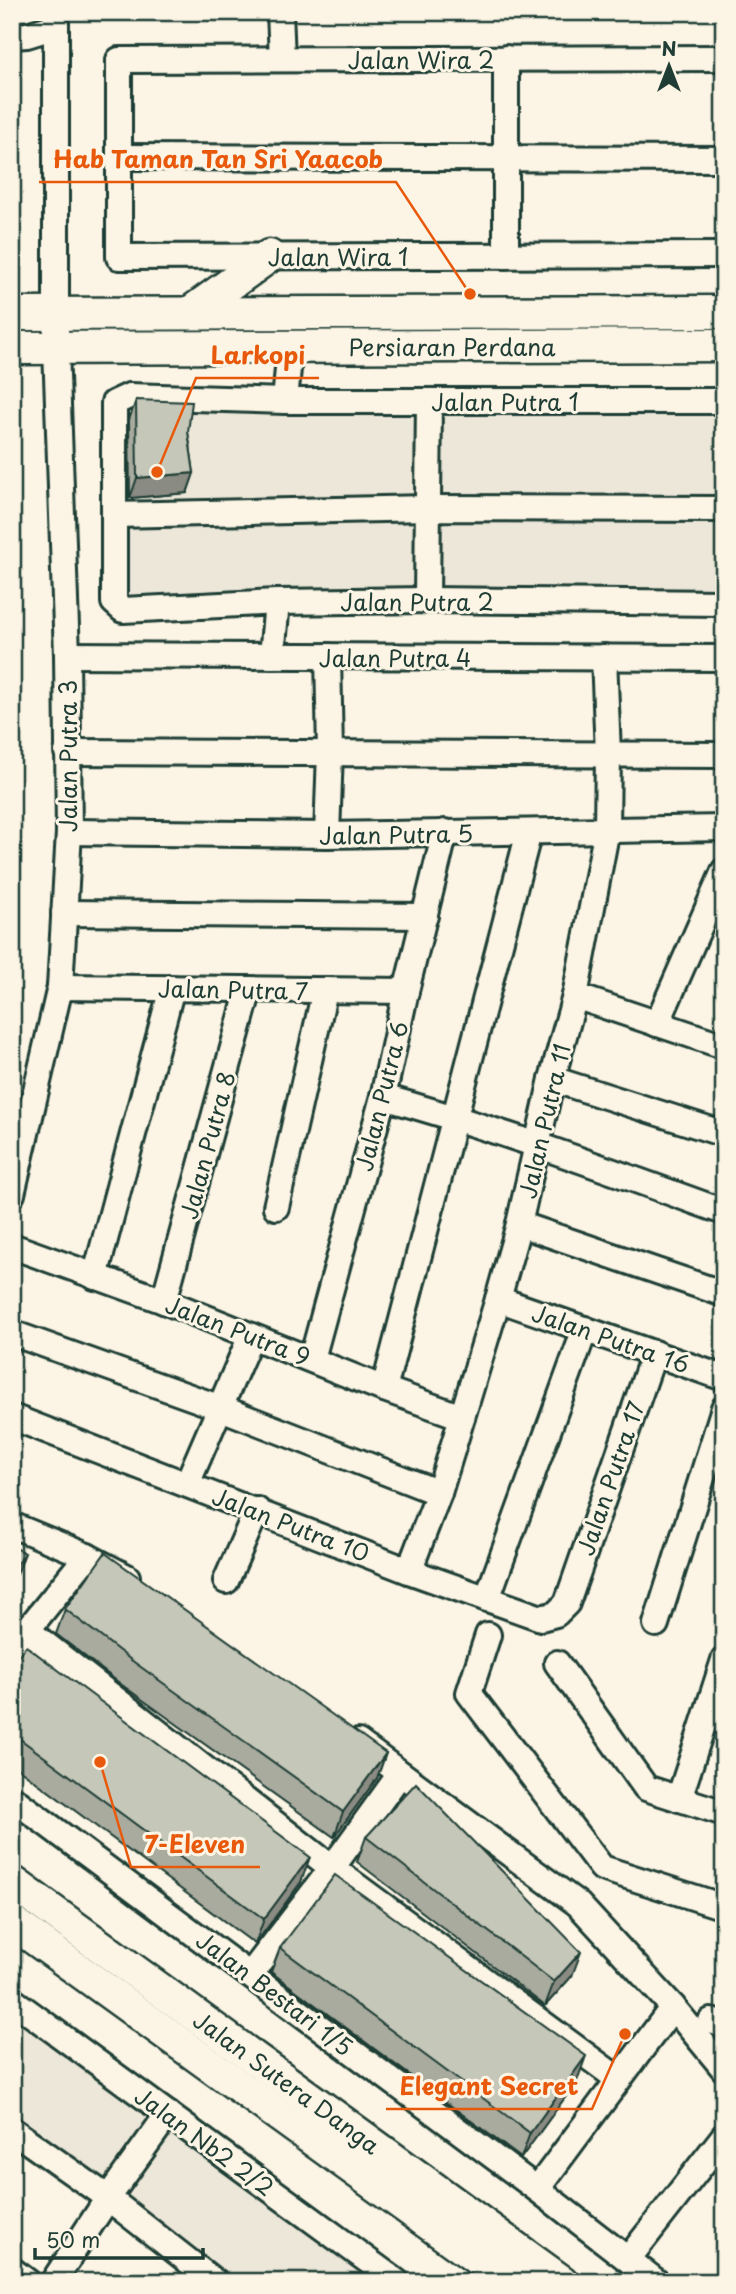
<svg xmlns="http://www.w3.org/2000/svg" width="736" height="2294" font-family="'Playpen Sans',sans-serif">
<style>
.built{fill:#ece7d8}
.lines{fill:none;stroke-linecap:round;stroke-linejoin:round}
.minor-casing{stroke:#1f3d34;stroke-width:30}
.major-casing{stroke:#1f3d34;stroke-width:37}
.minor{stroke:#fcf5e5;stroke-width:24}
.major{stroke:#fcf5e5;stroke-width:32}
.wall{fill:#a9ab9f;stroke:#1f3d34;stroke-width:2}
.shaded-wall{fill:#8a8b82;stroke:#1f3d34;stroke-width:2}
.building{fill:#c5c7b9;stroke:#1f3d34;stroke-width:2}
.labels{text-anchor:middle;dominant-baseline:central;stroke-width:6;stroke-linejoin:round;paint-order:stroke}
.street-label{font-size:23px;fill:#1f3d34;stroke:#fcf5e5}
.leader{fill:none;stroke:#e8590c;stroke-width:2.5}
.callout-dot{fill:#e8590c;stroke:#fcf5e5;stroke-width:2.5}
.callout-label{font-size:24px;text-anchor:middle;font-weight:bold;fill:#e8590c;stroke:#fcf5e5;stroke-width:6;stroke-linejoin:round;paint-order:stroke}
</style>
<rect width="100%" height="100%" fill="#fcf5e5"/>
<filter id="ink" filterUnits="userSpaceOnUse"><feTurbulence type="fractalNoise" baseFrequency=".0143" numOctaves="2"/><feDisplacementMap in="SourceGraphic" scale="14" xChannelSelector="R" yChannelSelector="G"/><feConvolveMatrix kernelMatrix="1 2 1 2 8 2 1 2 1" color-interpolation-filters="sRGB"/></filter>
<g filter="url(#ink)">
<g class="built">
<polygon points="724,391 724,611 304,610 120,618 106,400 339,392"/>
<polygon points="12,2010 383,2282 226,2282 12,2123"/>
</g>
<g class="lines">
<defs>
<g id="minor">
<polyline points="280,12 282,59"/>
<polyline points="12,36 27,35 56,26"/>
<polyline points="724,58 119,60 119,257 724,255"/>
<polyline points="119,157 724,159"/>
<polyline points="506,256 506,58"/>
<polyline points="285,401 290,347"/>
<polyline points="724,401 285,401 129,396 114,403 114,602 123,610 277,602 427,600 724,603"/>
<polyline points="114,515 428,508 724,509"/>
<polyline points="427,600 429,401"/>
<polyline points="67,655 724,658"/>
<polyline points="272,656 277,602"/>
<polyline points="67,752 724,755"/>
<polyline points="69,832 327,835 724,828"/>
<polyline points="327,835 330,752 328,656"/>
<polyline points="64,913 425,916"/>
<polyline points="60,987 406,991"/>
<polyline points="575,996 724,1046"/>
<polyline points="657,1024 724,871"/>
<polyline points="552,1079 724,1134"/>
<path d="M383,1097C499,1129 611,1171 724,1212"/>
<polyline points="12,1194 60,987 69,832 67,655 56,348 56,12"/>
<polyline points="276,1207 325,990"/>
<polyline points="519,1224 724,1294"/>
<polyline points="12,1246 164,1301 384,1389 462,1417"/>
<polyline points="95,1277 172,988"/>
<polyline points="498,1299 724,1378"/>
<polyline points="164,1301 249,989"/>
<polyline points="12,1333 221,1408 439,1493"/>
<polyline points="312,1359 383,1097 406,991 445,832"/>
<polyline points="384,1389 529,832"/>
<polyline points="12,1417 409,1571 541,1618 556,1614 567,1603 654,1353"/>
<polyline points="187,1484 251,1336"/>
<polyline points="12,1525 87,1556 127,1577"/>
<polyline points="409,1571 439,1493 498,1299 519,1224 552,1079 575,996 607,829 608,754 604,657"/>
<polyline points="226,1581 257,1510"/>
<polyline points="487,1599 585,1329"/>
<polyline points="656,1624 724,1408"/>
<polyline points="27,1630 332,1868 618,2079"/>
<polyline points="488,1635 469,1693 602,1868 724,1907"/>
<polyline points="12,1649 87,1556"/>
<polyline points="557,1663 646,1788 724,1813"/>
<polyline points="358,1742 578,1904 673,2007 724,2069"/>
<polyline points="12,1798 537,2189 657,2282"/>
<polyline points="679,1799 724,1660"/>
<polyline points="250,1975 332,1868 400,1774"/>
<polyline points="12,2000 397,2282"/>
<polyline points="711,2021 724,2025"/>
<polyline points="12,2130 108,2198 215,2282"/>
<polyline points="537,2189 673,2007"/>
<polyline points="628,2259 724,2136"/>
<polyline points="12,2270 28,2282"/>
<polyline points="53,2282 108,2198 168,2114"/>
</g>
<g id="major">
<polyline points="190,313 269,256"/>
<polyline points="12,314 724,312"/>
<polyline points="12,348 724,345"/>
<polyline points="12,1882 562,2282"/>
<polyline points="12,1922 510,2282"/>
</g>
</defs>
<use href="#minor" class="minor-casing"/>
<use href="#major" class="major-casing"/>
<use href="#minor" class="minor"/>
<use href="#major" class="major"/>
</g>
<g class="wall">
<polygon points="136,400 188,432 194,473 187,493 130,498 129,420"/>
<polygon points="65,1609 386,1753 377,1778 334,1837 122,1685 56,1634"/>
<polygon points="12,1664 301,1882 255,1944 12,1764"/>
<polygon points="366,1837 572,1976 545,2006 357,1862"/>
<polygon points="280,1948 577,2081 521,2158 271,1972"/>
</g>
<g class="shaded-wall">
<polygon points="194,473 187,493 130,498 137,478"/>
<polygon points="25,1553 16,1577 12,1583 12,1571"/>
<polygon points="386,1753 377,1778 334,1837 343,1812"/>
<polygon points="310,1857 301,1882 255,1944 264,1919"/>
<polygon points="581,1952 572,1976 545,2006 554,1982"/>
<polygon points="586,2056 577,2081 521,2158 530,2133"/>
</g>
<g class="building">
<polygon points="136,400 192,402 188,432 194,473 137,478"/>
<polygon points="12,1546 25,1553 12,1571"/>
<polygon points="105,1553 386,1753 343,1812 131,1660 65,1609"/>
<polygon points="26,1646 310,1857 264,1919 12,1733 12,1664"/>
<polygon points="416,1783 581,1952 554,1982 366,1837"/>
<polygon points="335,1875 586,2056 530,2133 280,1948"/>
</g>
</g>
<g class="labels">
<g class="street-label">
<text x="421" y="59">Jalan Wira 2</text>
<text x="338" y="256">Jalan Wira 1</text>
<text x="452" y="346">Persiaran Perdana</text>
<text x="505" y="401">Jalan Putra 1</text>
<text x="417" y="601">Jalan Putra 2</text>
<text x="395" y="657">Jalan Putra 4</text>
<text transform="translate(67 756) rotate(-90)">Jalan Putra 3</text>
<text transform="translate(396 834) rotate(-1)">Jalan Putra 5</text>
<text transform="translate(233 989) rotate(1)">Jalan Putra 7</text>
<text transform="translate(381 1096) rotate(-76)">Jalan Putra 6</text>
<text transform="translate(544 1121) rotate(-77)">Jalan Putra 11</text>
<text transform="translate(207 1145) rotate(-75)">Jalan Putra 8</text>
<text transform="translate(238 1330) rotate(21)">Jalan Putra 9</text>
<text transform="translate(611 1338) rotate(19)">Jalan Putra 16</text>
<text transform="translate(610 1478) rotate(-71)">Jalan Putra 17</text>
<text transform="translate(291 1524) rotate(21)">Jalan Putra 10</text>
<text transform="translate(275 1993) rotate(37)">Jalan Bestari 1/5</text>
<text transform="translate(287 2082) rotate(36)">Jalan Sutera Danga</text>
<text transform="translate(205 2141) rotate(36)">Jalan Nb2 2/2</text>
</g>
</g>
<path class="leader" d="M470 294L396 182H39M157 472L196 378H319M100 1762L131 1867H260M625 2034L592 2109H386"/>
<g class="callout-dot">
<circle cx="470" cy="294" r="7"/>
<circle cx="157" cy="472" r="7"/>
<circle cx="100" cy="1762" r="7"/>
<circle cx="625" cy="2034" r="7"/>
</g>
<g class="callout-label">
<text x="218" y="168">Hab Taman Tan Sri Yaacob</text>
<text x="258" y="364">Larkopi</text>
<text x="195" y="1853">7-Eleven</text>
<text x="489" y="2095">Elegant Secret</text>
</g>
<rect width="736" height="2294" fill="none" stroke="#fcf5e5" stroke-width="42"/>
<rect x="21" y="21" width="694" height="2252" fill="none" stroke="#1f3d34" stroke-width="2.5" filter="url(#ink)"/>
<g transform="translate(669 66)" stroke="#fcf5e5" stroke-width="5" paint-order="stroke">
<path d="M0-5L12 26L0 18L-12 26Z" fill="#1f3d34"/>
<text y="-10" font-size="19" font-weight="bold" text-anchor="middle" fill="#1f3d34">N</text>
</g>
<path d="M35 2248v10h168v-10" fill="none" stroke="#1f3d34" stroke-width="3.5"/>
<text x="46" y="2248" font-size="21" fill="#1f3d34" stroke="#fcf5e5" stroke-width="5" paint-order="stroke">50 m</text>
</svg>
